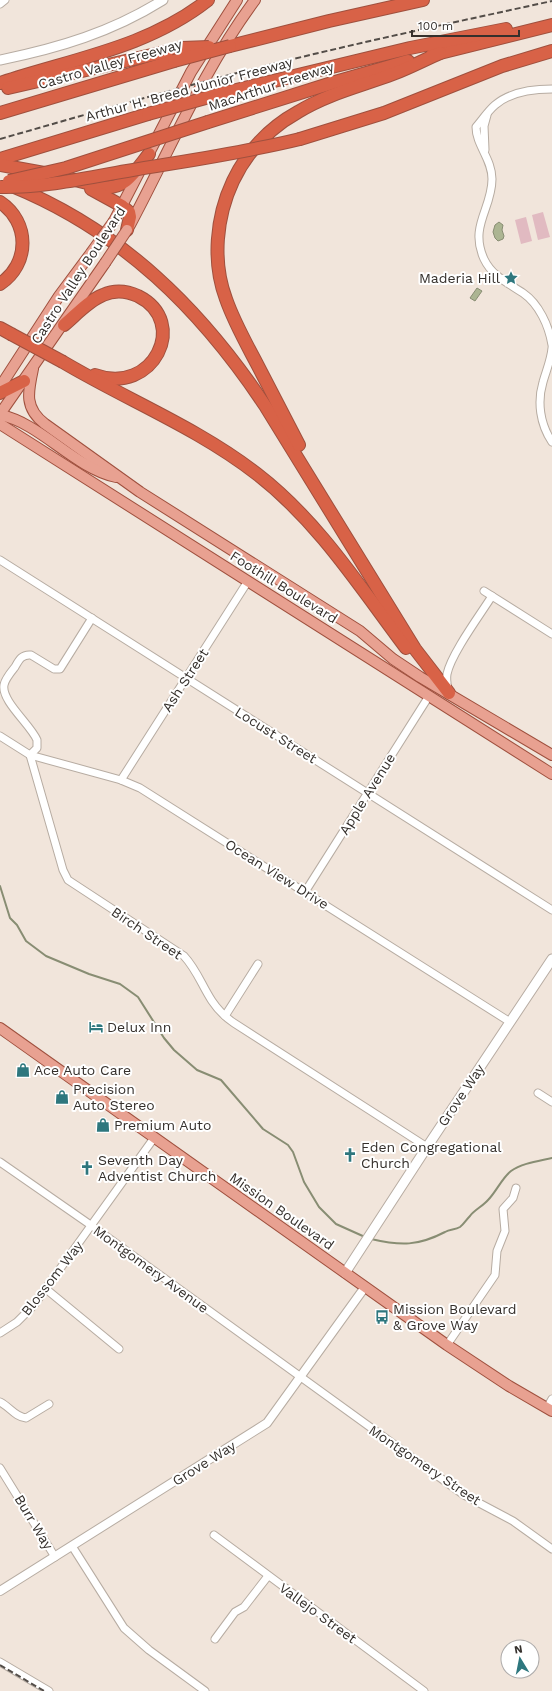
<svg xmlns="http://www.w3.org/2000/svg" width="552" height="1691" font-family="'Work Sans',sans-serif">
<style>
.green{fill:#e1bac1}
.water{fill:#acb592;stroke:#888d73}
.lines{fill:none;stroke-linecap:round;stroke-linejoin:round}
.stream{stroke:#888d73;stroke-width:2}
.minor-casing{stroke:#b7aca2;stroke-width:9}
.tertiary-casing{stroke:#b7aca2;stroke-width:10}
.secondary-casing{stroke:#b7aca2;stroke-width:11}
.primary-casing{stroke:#9f503e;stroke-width:12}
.motorway-casing{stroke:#9f503e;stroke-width:14}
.minor{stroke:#fff;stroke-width:7}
.tertiary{stroke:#fff;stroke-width:8}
.secondary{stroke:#fff;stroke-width:9}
.primary{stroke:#e8a191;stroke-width:10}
.motorway{stroke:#d86247;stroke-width:12}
.rail{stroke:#534d48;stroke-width:2;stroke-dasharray:6 3;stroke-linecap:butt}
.primary-bridge-casing{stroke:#9f503e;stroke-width:12;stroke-linecap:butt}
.motorway-bridge-casing{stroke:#9f503e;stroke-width:14;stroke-linecap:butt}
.primary-bridge{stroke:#e8a191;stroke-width:10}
.motorway-bridge{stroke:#d86247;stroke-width:12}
.labels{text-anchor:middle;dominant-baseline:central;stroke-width:4;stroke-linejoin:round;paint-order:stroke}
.street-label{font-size:14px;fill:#35302c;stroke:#fff}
.poi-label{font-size:14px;fill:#35302c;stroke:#fff;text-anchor:start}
</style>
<rect width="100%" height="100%" fill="#f1e5db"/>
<g class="green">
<polygon points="543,212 550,237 538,240 532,215"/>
<polygon points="526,217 532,241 521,244 515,220"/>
</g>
<g class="water">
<polygon points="499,222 503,225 502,230 504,236 503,239 498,241 495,238 493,232 495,225"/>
<polygon points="477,288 482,291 475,301 470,298"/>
</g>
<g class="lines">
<g class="stream">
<polyline points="0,886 10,918 17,925 26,941 46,956 89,974 120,984 138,997 164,1038 174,1050 197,1070 221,1080 263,1129 288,1145 293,1152 304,1182 319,1207 336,1224 365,1237"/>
<path d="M371,1239C401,1246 418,1246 445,1232C450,1229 455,1230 460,1227C464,1224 466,1220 470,1216C474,1210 483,1206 488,1200C496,1192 502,1178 511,1171C522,1163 539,1161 552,1158"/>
</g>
<defs>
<g id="minor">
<polyline points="0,4 5,0"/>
<path d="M552,89C533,89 510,92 495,105C488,111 482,120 476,127C476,145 492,159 492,179C492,209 469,226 484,259C492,276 508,283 523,293C539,304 549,326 552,345"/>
<polyline points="485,150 484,126 487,115"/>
<path d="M552,348C551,360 546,371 543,382C537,402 540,424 552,442"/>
<polyline points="0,560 552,910"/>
<polyline points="484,591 552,634"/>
<path d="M448,689C447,684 446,679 447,674C451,654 480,615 492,596"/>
<polyline points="0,736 30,755 121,780 140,788 510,1022"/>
<path d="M30,755L63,870L68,880L184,956C197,970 202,986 212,1001C218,1010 225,1017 234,1023L427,1147"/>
<path d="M30,755L37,748V740C31,725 1,701 4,685C5,679 11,672 15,667C19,660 22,654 31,655L54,669H60L92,618"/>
<polyline points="121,780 248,581"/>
<polyline points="305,892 429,696"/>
<polyline points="225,1016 258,964"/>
<polyline points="538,1093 552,1102"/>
<polyline points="0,1162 92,1226 464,1495 513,1521 552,1549"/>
<polyline points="46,1289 119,1349"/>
<polyline points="0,1333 17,1322 34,1305 154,1138"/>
<polyline points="447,1345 495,1275 497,1251 505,1231 503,1209 513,1198 516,1188"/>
<path d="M0,1402C10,1407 15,1417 26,1418L49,1404"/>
<polyline points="547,1408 552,1399"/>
<polyline points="0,1468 55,1557"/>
<polyline points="214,1535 424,1691"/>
<polyline points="72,1546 124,1628 149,1650 205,1691"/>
<polyline points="215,1639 235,1612 244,1607 268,1576"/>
<polyline points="0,1662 49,1691"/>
</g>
<polyline id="tertiary" points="0,1591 267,1423 365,1287"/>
<g id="secondary">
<path d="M0,60C59,48 112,32 163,0"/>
<polyline points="345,1273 427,1147 552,959"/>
</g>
<g id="primary">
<polyline points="114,221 191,72 237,0"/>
<path d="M130,225C171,148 203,70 255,0"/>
<path d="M33,369C28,392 24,408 45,424L140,492L360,631L393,659L420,677L552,755"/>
<polyline points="0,387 59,296 91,253"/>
<polyline points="0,414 105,263"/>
<path d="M0,415C41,423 74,468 116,477"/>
<polyline points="0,424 552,774"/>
<polyline points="0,1028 447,1345 509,1386 552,1411"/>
</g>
<g id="motorway">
<polyline points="230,46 329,21 423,0"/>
<polyline points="432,55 552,25"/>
<path d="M0,83C72,59 147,48 208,0"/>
<polyline points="8,88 182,48"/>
<polyline points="220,94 410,48 506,29"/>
<polyline points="0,113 174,61"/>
<polyline points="208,122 335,82 408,61"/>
<polyline points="300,139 384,113 502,66 552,51"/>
<polyline points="0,159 148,114"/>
<path d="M0,165L55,175L103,187C125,190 136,170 149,154"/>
<path d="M12,186C122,231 201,309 266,407L415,649L449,693"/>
<polyline points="91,189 122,206 129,212 130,217 127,230"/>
<path d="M0,202C30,222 30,264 0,284"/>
<path d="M64,325C76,315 88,301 103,295C114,290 127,291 138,296C190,322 153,396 95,375"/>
<polyline points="0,328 11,334"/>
<path d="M63,362C127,400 198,428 257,474C318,521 360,587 406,648"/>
<polyline points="0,393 24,381"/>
<path d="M299,445C285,418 271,391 257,364C246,343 234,322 226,299C212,262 216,217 233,181C247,152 269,128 298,112C327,94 361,86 393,74C409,68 424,60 440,53"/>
</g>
</defs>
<use href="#minor" class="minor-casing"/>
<use href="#tertiary" class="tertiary-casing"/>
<use href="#secondary" class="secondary-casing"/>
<use href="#primary" class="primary-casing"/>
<use href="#motorway" class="motorway-casing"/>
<use href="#minor" class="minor"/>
<use href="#tertiary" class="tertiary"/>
<use href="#secondary" class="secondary"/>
<use href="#primary" class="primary"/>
<use href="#motorway" class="motorway"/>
<g class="rail">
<path d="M0,139C88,114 176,88 265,66C361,42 456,22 552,1"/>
<polyline points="0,1665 44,1691"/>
</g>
<defs>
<g id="primary-bridge">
<polyline points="91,253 114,221"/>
<polyline points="105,263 127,230"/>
</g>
<g id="motorway-bridge">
<polyline points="182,48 209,47"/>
<polyline points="174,61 230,46"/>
<polyline points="148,114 220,94"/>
<polyline points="9,181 66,168 208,122"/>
<path d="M0,187C42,188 85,178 127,171C185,161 243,153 300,139"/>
<polyline points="11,334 63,362"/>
</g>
</defs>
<use href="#primary-bridge" class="primary-bridge-casing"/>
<use href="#motorway-bridge" class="motorway-bridge-casing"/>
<use href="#primary-bridge" class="primary-bridge"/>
<use href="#motorway-bridge" class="motorway-bridge"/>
</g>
<defs>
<symbol id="sight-bare" viewBox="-9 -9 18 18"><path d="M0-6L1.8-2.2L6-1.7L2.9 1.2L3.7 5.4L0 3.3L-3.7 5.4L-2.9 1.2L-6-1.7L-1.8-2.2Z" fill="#2e777e" stroke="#fff" stroke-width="2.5" paint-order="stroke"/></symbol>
<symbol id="hotel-bare" viewBox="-9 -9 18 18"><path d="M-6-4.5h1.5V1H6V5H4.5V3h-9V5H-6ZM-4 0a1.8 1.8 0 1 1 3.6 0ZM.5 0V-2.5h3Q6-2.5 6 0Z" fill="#2e777e" stroke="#fff" stroke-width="2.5" paint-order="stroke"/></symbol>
<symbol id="shop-bare" viewBox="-9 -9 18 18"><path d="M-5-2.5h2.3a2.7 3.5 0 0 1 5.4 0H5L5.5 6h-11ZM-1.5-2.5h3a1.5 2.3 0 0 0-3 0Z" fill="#2e777e" stroke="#fff" stroke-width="2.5" paint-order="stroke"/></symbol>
<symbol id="church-bare" viewBox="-9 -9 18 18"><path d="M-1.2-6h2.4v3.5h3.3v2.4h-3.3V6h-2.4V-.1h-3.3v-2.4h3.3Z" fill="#2e777e" stroke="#fff" stroke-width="2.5" paint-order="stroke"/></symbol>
<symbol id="bus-bare" viewBox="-9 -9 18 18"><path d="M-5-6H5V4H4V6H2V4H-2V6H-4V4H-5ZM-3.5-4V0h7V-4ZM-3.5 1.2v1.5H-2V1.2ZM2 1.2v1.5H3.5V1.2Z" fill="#2e777e" stroke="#fff" stroke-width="2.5" paint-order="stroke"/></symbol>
</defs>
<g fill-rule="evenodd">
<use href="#sight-bare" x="501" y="268" width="20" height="20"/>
<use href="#hotel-bare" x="86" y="1017" width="20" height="20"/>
<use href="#shop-bare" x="13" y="1060" width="20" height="20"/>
<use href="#shop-bare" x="52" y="1087" width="20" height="20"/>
<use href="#shop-bare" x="93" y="1115" width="20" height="20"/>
<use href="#church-bare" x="340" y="1145" width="20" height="20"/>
<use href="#church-bare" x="77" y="1158" width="20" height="20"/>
<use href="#bus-bare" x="372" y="1307" width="20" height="20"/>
</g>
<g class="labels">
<g class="street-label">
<text transform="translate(110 64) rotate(-16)">Castro Valley Freeway</text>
<text transform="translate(271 86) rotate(-18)">MacArthur Freeway</text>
<text transform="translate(189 89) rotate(-15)">Arthur H. Breed Junior Freeway</text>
<text transform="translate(78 275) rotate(-57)">Castro Valley Boulevard</text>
<text transform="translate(284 587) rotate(32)">Foothill Boulevard</text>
<text transform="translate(185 680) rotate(-57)">Ash Street</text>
<text transform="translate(276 735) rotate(32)">Locust Street</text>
<text transform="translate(367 794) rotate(-58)">Apple Avenue</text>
<text transform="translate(277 874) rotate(32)">Ocean View Drive</text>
<text transform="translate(147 933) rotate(34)">Birch Street</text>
<text transform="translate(461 1095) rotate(-56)">Grove Way</text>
<text transform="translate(282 1211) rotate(35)">Mission Boulevard</text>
<text transform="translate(151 1269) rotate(36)">Montgomery Avenue</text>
<text transform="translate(52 1278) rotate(-52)">Blossom Way</text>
<text transform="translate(204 1463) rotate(-32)">Grove Way</text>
<text transform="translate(425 1465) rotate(34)">Montgomery Street</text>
<text transform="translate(34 1522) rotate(59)">Burr Way</text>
<text transform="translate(318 1613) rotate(36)">Vallejo Street</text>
</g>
<g class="poi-label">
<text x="500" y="278" text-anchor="end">Maderia Hill</text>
<text x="107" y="1027">Delux Inn</text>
<text x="34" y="1070">Ace Auto Care</text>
<text x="73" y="1089">Precision<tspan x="73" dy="16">Auto Stereo</tspan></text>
<text x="114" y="1125">Premium Auto</text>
<text x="361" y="1147">Eden Congregational<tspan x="361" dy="16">Church</tspan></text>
<text x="98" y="1160">Seventh Day<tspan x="98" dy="16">Adventist Church</tspan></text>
<text x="393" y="1309">Mission Boulevard<tspan x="393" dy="16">&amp; Grove Way</tspan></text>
</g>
</g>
<g transform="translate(520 1659) rotate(350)"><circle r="19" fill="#ffffff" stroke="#aeacab"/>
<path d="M0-3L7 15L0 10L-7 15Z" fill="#2e777e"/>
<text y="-6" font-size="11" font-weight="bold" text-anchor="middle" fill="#35302c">N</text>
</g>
<path d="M412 30v6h107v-6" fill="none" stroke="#35302c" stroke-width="2"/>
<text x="418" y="30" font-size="12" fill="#35302c" stroke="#ffffff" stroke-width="3" paint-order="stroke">100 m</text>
</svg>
